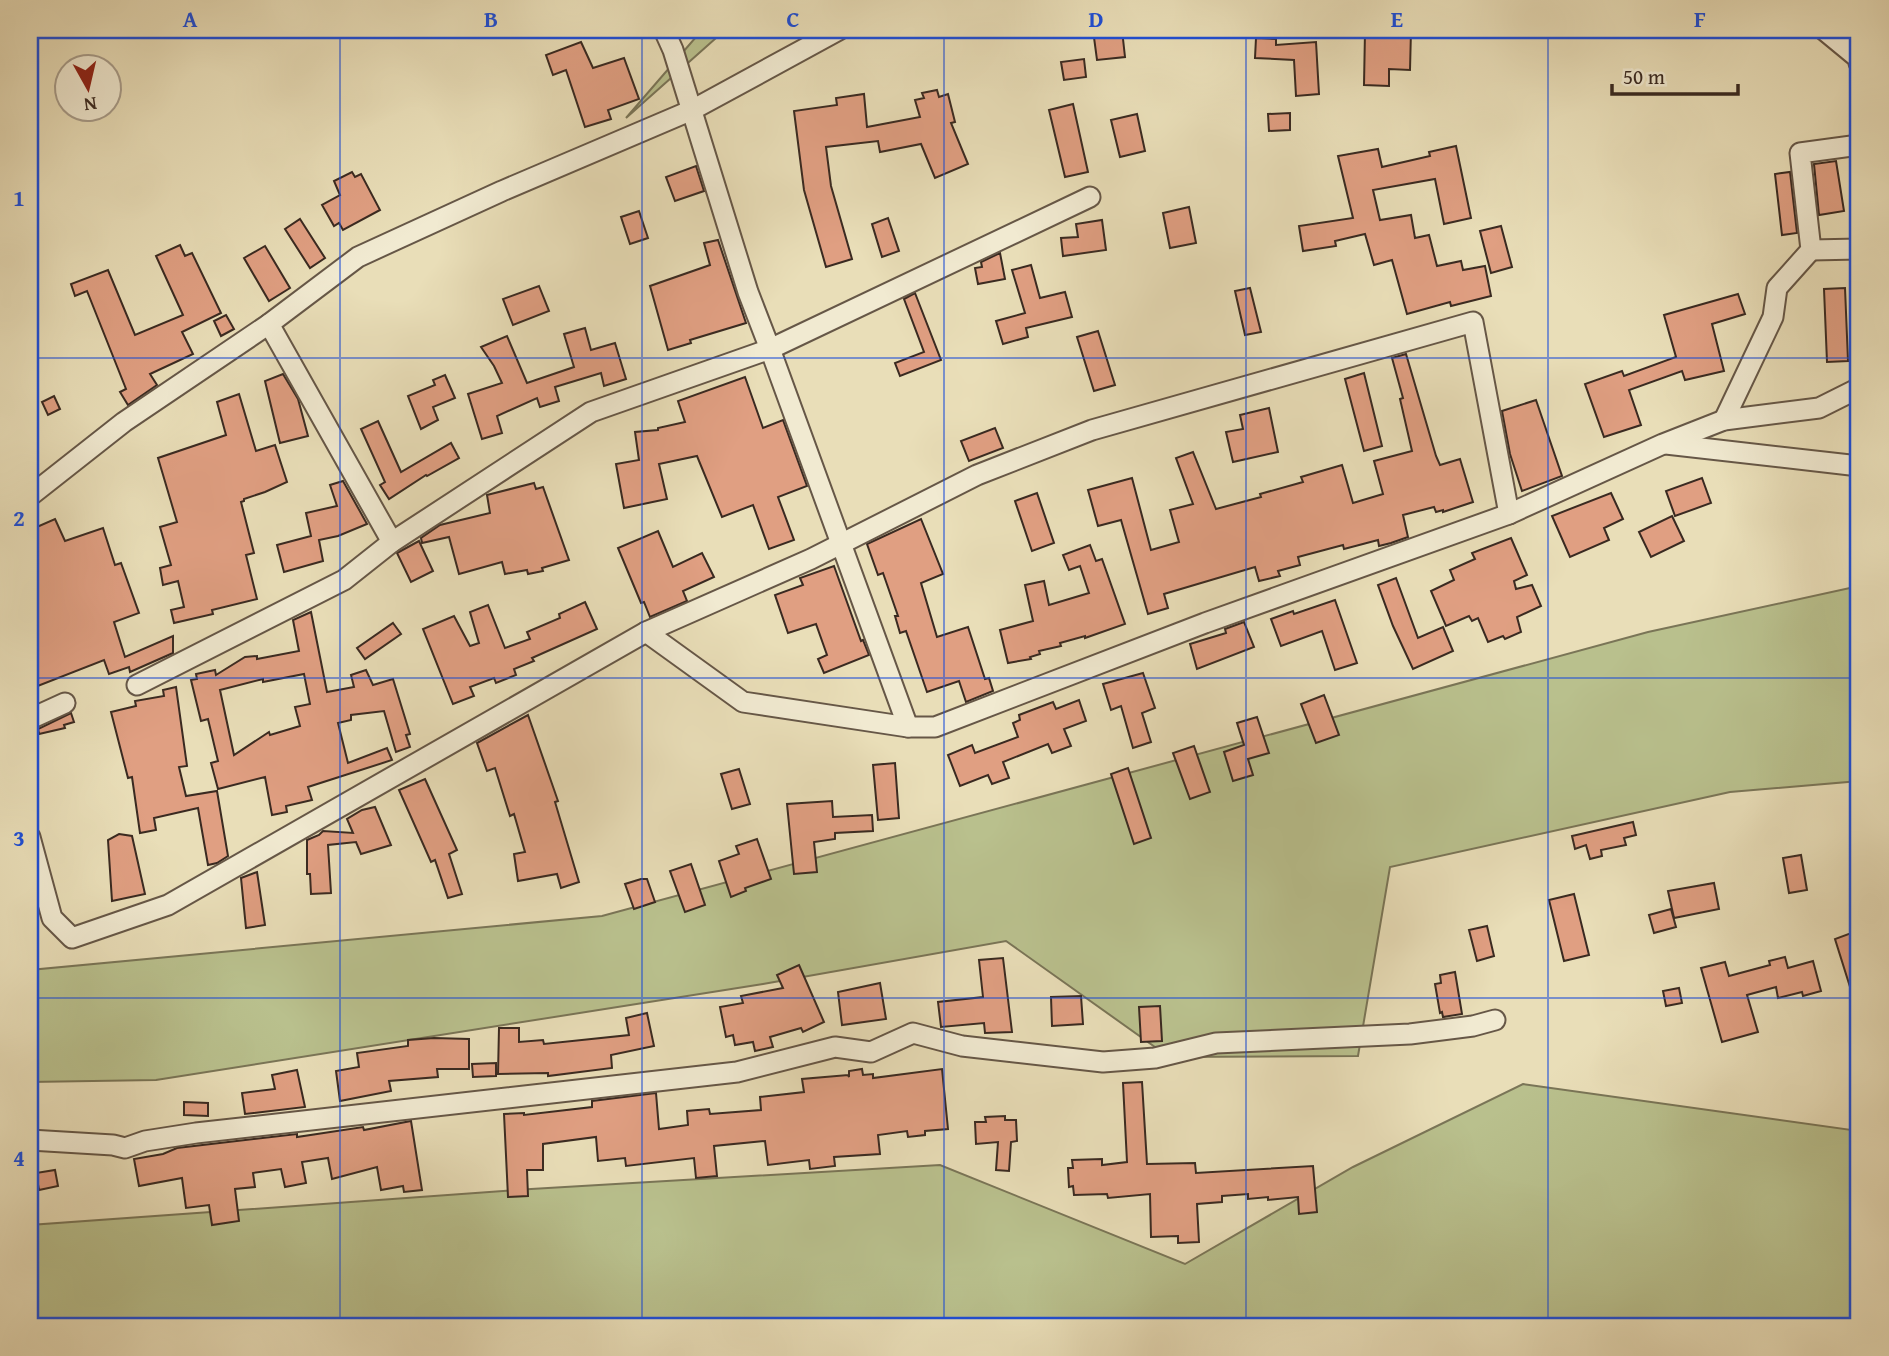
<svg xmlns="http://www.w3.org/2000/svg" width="1889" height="1356" font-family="'Gentium Book Plus',serif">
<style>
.green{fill:#b9c08d;stroke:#7a7557;stroke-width:2}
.building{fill:#e09f82;stroke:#3a2a21;stroke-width:2;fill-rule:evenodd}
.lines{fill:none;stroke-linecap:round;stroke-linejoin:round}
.minor-casing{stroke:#665747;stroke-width:23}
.minor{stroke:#f1ead1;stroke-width:19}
.grid{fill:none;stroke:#1d4ed8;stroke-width:2;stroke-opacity:0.55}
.neatline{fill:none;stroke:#1d4ed8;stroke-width:2.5}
.grid-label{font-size:23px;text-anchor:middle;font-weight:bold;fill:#1d4ed8}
</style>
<rect width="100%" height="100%" fill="#e9deb8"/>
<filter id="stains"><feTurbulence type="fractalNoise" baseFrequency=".00286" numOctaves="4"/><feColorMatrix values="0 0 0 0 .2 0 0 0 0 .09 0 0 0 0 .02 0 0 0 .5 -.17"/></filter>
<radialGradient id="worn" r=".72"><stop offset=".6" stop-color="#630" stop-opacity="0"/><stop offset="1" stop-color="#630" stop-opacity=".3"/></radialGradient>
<g class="green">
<polygon points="702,30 725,30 626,118"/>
<polygon points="1859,586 1859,781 1730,792 1390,867 1358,1056 1169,1057 1006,941 763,984 156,1080 30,1082 30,970 602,916 1648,632"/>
<polygon points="1523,1084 1859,1131 1859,1326 30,1326 30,1225 531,1189 940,1165 1185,1264 1353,1167"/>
</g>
<g class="building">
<polygon points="1093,30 1122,30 1125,57 1097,60"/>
<polygon points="1393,30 1411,30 1410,70 1389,69 1389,86 1364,85 1365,32 1393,33"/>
<polygon points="1256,38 1276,39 1276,45 1316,42 1319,94 1296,96 1294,60 1255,58"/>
<polygon points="581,42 593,68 624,58 639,99 608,110 611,119 585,127 566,70 553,75 546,55"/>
<polygon points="1084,59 1086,77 1064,80 1061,62"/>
<polygon points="937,90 939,97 948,94 955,122 951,123 968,164 935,178 921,144 880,152 878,141 826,147 831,186 852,259 826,267 804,190 794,111 837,105 836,98 864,94 867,127 920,117 915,100 924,98 922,93"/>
<polygon points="1073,104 1088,172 1065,177 1049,110"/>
<polygon points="1290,113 1290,130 1269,131 1268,114"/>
<polygon points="1137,114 1145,151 1120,157 1111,120"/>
<polygon points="1456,146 1471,218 1444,224 1435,179 1373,190 1380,220 1411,215 1415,238 1429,235 1437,266 1461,261 1463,270 1485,266 1491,296 1451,306 1450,302 1407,314 1392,260 1374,265 1365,234 1335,241 1336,246 1303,251 1299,226 1353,218 1338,156 1378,149 1382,167 1430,156 1429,152"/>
<polygon points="1836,161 1844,211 1819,215 1814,164"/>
<polygon points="696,166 704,191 675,201 666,177"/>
<polygon points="352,172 355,177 361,174 380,210 343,230 339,223 334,226 322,205 340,195 334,181"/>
<polygon points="1790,172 1797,233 1782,235 1775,174"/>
<polygon points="1189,207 1196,243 1170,248 1163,213"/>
<polygon points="639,211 648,238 630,244 621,217"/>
<polygon points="888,218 899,251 882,257 872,224"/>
<polygon points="300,219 325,258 310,268 285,229"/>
<polygon points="1102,220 1106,250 1063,256 1061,238 1078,237 1076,224"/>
<polygon points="1501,226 1512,267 1491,273 1480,231"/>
<polygon points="718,240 746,323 690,340 691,343 668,350 650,286 710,265 704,243"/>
<polygon points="180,245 185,256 192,253 221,313 182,332 193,354 150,374 157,385 128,405 120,392 126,389 87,291 75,296 71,284 108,270 135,335 183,315 156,256"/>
<polygon points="265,246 290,288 269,301 244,258"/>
<polygon points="1000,253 1005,279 978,284 975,268 982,267 981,262"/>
<polygon points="1031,265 1040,298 1065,292 1072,317 1026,328 1028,337 1003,344 996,321 1025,313 1012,270"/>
<polygon points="539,286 549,311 513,325 503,299"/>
<polygon points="1250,288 1261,332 1245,335 1235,291"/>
<polygon points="1845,288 1848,361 1827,362 1824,289"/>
<polygon points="915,293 941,360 900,376 895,363 924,352 904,299"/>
<polygon points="1738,294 1745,314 1712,324 1724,371 1685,380 1682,371 1629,390 1641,425 1604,437 1585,384 1622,371 1624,376 1676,357 1664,315"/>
<polygon points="226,315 234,329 221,336 214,321"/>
<polygon points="585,328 591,350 615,343 626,379 604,386 601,373 555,387 559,401 540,407 537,398 497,416 502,433 482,439 468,394 502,383 494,366 481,347 507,336 527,383 574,367 564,334"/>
<polygon points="1098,331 1115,385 1094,391 1077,337"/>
<polygon points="1406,354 1436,456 1440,465 1460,459 1473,502 1443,512 1443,510 1436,512 1434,507 1403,515 1408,537 1391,543 1379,546 1378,540 1344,549 1343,545 1298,557 1300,565 1278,571 1280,576 1259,581 1255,567 1164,594 1168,608 1148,614 1121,520 1098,526 1088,490 1132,478 1151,550 1179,542 1170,510 1193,504 1176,458 1193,452 1216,509 1261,497 1260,494 1303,482 1301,477 1342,465 1353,503 1383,494 1374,461 1412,451 1400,399 1403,398 1392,358"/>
<polygon points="1364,373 1382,446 1364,451 1345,379"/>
<polygon points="283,374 298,399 308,436 280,443 265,381"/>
<polygon points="445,375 455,398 433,407 438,420 421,429 408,396 435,385 433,380"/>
<polygon points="745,377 763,428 783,420 807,486 778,497 794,540 769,549 753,505 722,517 697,456 659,464 667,499 624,508 616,464 639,460 635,432 658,430 658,428 685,422 678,401"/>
<polygon points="239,394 256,451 275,445 287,482 265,492 244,499 244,501 241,502 254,553 246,555 257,599 212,610 213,614 174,623 171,610 184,607 178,581 163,585 160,568 171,565 160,527 177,522 158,458 226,435 217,402"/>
<polygon points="54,396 60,409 48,415 42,402"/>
<polygon points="1536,400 1562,476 1522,491 1510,454 1502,411"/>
<polygon points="1269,408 1278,452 1233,462 1226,432 1243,429 1240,415"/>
<polygon points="378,421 401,472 451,443 459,458 427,476 426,475 389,499 380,485 385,482 361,429"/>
<polygon points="995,428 1003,448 969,461 961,441"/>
<polygon points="1702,478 1711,503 1675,516 1666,491"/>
<polygon points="343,481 367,524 338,536 319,540 323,561 284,572 277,545 311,536 306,513 337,506 330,485"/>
<polygon points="534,483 536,489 543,487 569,560 542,568 543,571 528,574 527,570 505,574 502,562 459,574 449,537 422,543 421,538 440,525 490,513 487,495"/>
<polygon points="1037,493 1054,543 1032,551 1015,501"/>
<polygon points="1611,493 1623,519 1604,528 1609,540 1570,557 1552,516"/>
<polygon points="1672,516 1684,541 1651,557 1639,532"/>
<polygon points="55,519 65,541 103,528 115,565 121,563 139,613 114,622 125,657 173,636 173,653 130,672 129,667 109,674 104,660 30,689 30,530"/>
<polygon points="921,519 943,574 921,583 937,637 968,627 985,679 989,678 993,691 966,702 959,681 927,692 906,631 900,633 895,616 898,616 883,573 878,575 867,544"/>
<polygon points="658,531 673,567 702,553 714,577 683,591 687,601 650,617 644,602 641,603 618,548"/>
<polygon points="1511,538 1527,575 1514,581 1516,589 1532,585 1541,606 1517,617 1521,632 1505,639 1503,636 1488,642 1478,618 1472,621 1469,616 1446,626 1431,591 1454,580 1450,570 1475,559 1472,553"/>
<polygon points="419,541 433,571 411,582 397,553"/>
<polygon points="1090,545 1096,561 1102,559 1125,624 1085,638 1085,636 1060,643 1061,646 1039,651 1040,654 1030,657 1031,659 1008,663 1000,630 1033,621 1025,585 1044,581 1049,605 1089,593 1080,566 1069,570 1063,555"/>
<polygon points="834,566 861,641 863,640 869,655 824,673 818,659 827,655 816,624 788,633 775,595 803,585 800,578"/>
<polygon points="1396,578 1418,638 1443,627 1453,651 1413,669 1393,626 1378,585"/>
<polygon points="1335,600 1357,663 1335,670 1322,631 1281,646 1271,619 1293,611 1294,614"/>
<polygon points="585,602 597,629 532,658 534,661 514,669 516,675 496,683 494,678 470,687 474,696 453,704 423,629 454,616 470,646 479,643 470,612 488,605 505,648 530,639 527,632 560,618 559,614"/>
<path d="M311,612L327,692L354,687L351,675L366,670L373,685L393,679L410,734L406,735L410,747L396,752L384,711L351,715V720L338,723L348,763L387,748L392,760L308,787L312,800L286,806L287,812L272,815L265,777L218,789L211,763L218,761L208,719L201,721L191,680L197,679L196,674L215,670L216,675L245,657L257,656V659L299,651L293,620ZM304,674L310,704L295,707L300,726L270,735L269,732L234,755L220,690L263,679V682Z"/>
<polygon points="1244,622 1254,647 1197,669 1190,644 1226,633 1225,629"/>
<polygon points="393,623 401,634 365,659 357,648"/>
<polygon points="1143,673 1155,708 1142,713 1151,742 1133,748 1121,706 1111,710 1103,684"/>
<polygon points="176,687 187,766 179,767 186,796 217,791 228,856 217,863 208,865 198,808 154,818 156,830 140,833 132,777 128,778 111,712 136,706 135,701 164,696 163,690"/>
<polygon points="1324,695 1339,735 1316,743 1301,704"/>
<polygon points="1079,700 1086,721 1064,729 1071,746 1052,753 1048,744 1003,762 1009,778 992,784 988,775 960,786 948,755 972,745 975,753 1018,737 1013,723 1020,720 1019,715 1053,702 1056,709"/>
<polygon points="71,713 74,722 64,725 65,728 39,734 38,729"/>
<polygon points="528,715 558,801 555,802 579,882 561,888 557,874 518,881 514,854 525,852 514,814 510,816 495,768 487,771 477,743"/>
<polygon points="1257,717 1269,753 1248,759 1253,775 1233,781 1224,752 1244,745 1237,723"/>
<polygon points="1194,746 1210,792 1190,799 1173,753"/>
<polygon points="895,763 899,818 878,820 873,765"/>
<polygon points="1128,768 1151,838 1134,844 1111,774"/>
<polygon points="739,769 750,804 732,809 721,774"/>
<polygon points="425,779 457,850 449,854 462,894 448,898 435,860 431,862 399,790"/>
<polygon points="832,801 833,817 872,815 873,831 835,833 835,839 814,842 817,872 794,874 787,804"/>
<polygon points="375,807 391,845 361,854 356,842 328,845 331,893 311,894 310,874 307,874 307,840 319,835 323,831 353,833 347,819 362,810"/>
<polygon points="1633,822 1636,835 1624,838 1626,845 1601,850 1602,856 1590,859 1586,845 1575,849 1572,836"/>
<polygon points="119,834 132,836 145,894 112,901 108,840"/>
<polygon points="757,839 771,879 745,888 746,891 731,897 719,861 739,854 736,846"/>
<polygon points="1801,855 1807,890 1789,893 1783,858"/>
<polygon points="691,864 705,905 685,912 670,871"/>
<polygon points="257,872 265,925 246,928 241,878"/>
<polygon points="641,879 647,879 655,902 634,909 625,884"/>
<polygon points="1714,883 1719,909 1674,918 1668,891"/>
<polygon points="1574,894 1589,955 1564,961 1549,900"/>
<polygon points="1671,909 1676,927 1654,933 1649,915"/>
<polygon points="1487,926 1494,956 1477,961 1469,930"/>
<polygon points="1854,932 1859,948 1859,1006 1856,1006 1835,939"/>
<polygon points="1785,957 1788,968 1813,961 1821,991 1803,996 1802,992 1778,998 1776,987 1747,995 1758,1032 1722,1042 1701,968 1725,962 1729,976 1770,965 1769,961"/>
<polygon points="1003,958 1012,1032 985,1033 984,1023 941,1027 938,1002 983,997 979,960"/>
<polygon points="799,965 824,1022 803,1032 801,1028 770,1037 773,1047 755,1051 753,1042 735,1045 733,1035 726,1037 720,1007 743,1003 741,996 783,988 777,975"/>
<polygon points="1455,972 1462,1014 1443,1017 1442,1012 1440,1013 1435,984 1441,983 1440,975"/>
<polygon points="880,983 886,1019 842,1025 838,992"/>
<polygon points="1679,988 1682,1003 1666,1006 1663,991"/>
<polygon points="1081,996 1083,1024 1052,1026 1051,997"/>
<polygon points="1160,1006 1162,1041 1141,1042 1139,1007"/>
<polygon points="647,1013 654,1046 611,1055 612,1068 548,1076 548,1073 498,1074 499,1028 519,1028 519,1042 543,1040 544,1044 629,1035 626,1018"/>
<polygon points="434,1038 469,1039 469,1069 437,1069 438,1077 389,1081 391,1091 340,1101 336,1071 359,1067 357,1053 408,1046 408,1040"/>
<polygon points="496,1063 496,1076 473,1077 472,1064"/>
<polygon points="862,1069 863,1075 873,1074 873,1078 942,1069 948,1129 925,1131 925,1135 908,1137 907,1131 878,1135 880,1154 834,1157 835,1166 810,1169 809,1160 768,1165 765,1141 714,1146 717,1176 696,1178 694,1158 626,1166 625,1158 598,1161 596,1137 543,1144 543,1170 527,1170 528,1196 508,1197 504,1114 524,1113 524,1115 592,1107 592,1101 656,1093 659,1129 688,1125 687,1111 709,1109 710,1114 761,1110 760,1097 804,1092 802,1079 848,1075 849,1077 849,1071"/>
<polygon points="297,1070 305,1107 245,1114 242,1093 275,1089 272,1075"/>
<polygon points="1142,1082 1147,1164 1195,1163 1196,1173 1313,1166 1317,1212 1299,1214 1298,1197 1268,1200 1268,1197 1248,1199 1248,1194 1222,1196 1222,1202 1197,1204 1199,1242 1178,1243 1178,1236 1151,1237 1150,1194 1108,1198 1107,1194 1074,1195 1073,1186 1069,1187 1068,1168 1073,1168 1072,1160 1102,1159 1102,1165 1127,1162 1123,1083"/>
<polygon points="184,1102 208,1103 208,1116 184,1115"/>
<polygon points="1005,1116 1005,1120 1016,1120 1017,1141 1011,1142 1009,1171 996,1170 998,1142 976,1144 975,1122 986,1122 985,1117"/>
<polygon points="411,1121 422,1190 404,1192 403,1186 381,1190 377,1167 332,1179 328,1158 302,1162 306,1183 285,1187 281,1169 253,1173 255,1187 235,1189 239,1221 212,1225 209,1205 186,1208 182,1178 139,1186 134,1159 163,1154 177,1148 297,1134 297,1137 363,1127 364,1130"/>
<polygon points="55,1170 58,1186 39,1190 36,1173"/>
</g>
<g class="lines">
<defs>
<g id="minor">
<polyline points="664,30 673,50 748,292 770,349 908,727"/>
<polyline points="1824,30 1858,58 1859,63"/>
<polyline points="1811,250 1859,249"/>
<polyline points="269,324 392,542"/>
<polyline points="1724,420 1773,317 1777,288 1811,250 1800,153 1859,145"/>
<polyline points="1666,444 1859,466"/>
<polyline points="30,496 124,422 269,324 358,257 502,191 692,110 839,30"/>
<polyline points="646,632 743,702 908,727 935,727 1205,623 1509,514 1663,444 1724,420 1819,408 1859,388"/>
<polyline points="137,685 344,580 392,542 591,412 770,349 1090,197"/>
<polyline points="30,719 65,703"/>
<polyline points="30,837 52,918 72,938 168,905 646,632 811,559 977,475 1092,430 1473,322 1509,514"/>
<polyline points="30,1140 113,1145 125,1148 145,1141 196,1133 737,1072 835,1047 871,1052 913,1033 962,1046 1103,1062 1155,1058 1216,1043 1410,1034 1473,1026 1495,1020"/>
</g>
</defs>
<use href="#minor" class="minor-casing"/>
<use href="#minor" class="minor"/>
</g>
<path class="grid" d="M340,30V1326M642,30V1326M944,30V1326M1246,30V1326M1548,30V1326M30,358H1859M30,678H1859M30,998H1859"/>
<rect width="1889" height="1356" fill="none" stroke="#e9deb8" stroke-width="77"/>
<g transform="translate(88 88) rotate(172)"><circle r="33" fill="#f1ead1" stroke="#a89d8b" stroke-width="2"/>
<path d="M0-5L12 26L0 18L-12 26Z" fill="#8f2418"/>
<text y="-10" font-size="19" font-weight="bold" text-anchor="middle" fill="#3a2a21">N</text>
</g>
<path d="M1612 84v10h126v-10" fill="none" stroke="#3a2a21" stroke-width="3.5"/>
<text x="1623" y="84" font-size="21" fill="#3a2a21" stroke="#f1ead1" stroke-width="5" paint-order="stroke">50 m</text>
<rect x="38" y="38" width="1812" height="1280" class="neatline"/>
<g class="grid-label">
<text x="190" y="27">A</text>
<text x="491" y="27">B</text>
<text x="793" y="27">C</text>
<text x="1096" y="27">D</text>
<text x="1397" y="27">E</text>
<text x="1700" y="27">F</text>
<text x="19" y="206">1</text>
<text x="19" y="526">2</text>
<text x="19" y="846">3</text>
<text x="19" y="1166">4</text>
</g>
<rect width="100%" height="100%" filter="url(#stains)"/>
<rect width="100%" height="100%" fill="url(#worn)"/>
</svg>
